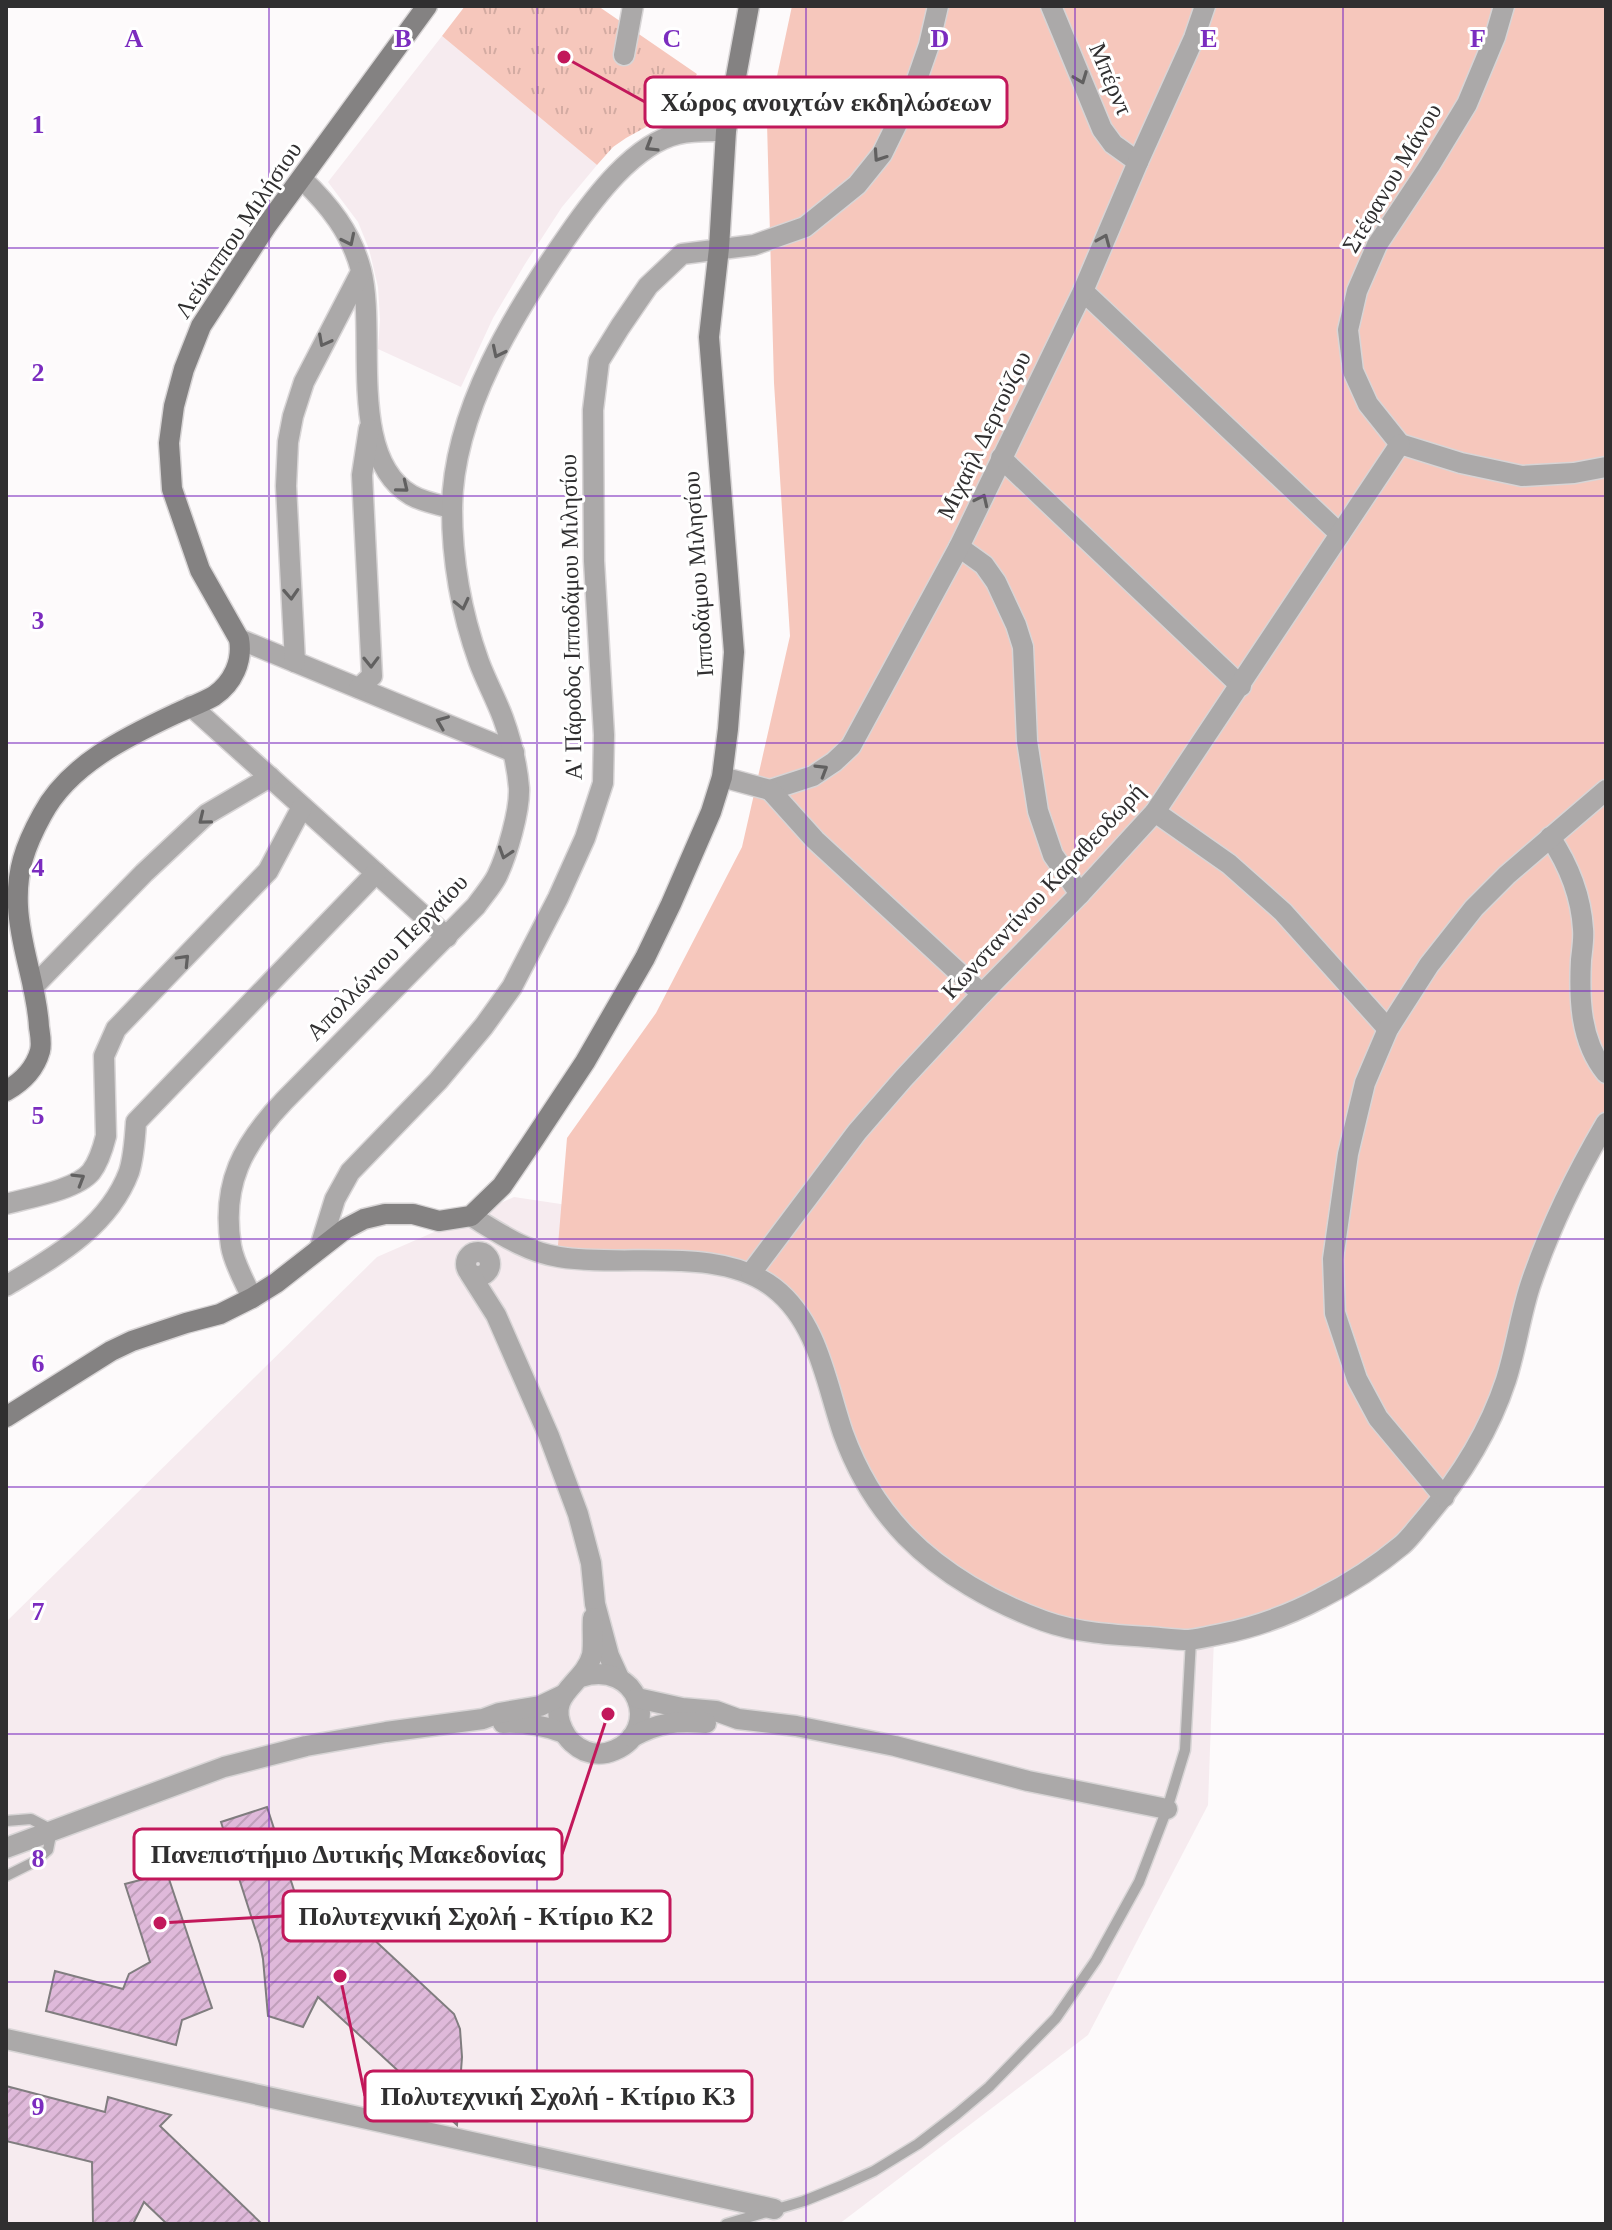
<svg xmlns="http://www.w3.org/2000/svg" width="1612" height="2230" font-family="Georgia,serif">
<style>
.built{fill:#f6ebef}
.grass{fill:#f6c7bc}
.park{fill:url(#park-tufts)}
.building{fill:url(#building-hatch);stroke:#807d7f;stroke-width:2}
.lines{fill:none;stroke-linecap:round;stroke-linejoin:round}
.lane-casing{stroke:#d8d5d6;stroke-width:13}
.street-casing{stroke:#d8d5d6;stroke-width:23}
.secondary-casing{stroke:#d8d5d6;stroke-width:23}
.lane{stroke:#aba9a9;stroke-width:10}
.street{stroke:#aba9a9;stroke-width:20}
.secondary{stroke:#848282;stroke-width:20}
.oneway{stroke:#616060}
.grid{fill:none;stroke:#7b2cbf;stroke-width:2;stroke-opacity:0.55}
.labels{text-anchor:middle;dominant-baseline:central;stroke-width:6;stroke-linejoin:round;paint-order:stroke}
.street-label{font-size:24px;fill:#302f30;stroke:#fff}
.grid-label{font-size:26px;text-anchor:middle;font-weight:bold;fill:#7b2cbf;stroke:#fff;stroke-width:6;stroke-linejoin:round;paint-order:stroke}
.leader{fill:none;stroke:#c2185b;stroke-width:3}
.callout-dot{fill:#c2185b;stroke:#fff;stroke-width:3}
.callout{fill:#fff;stroke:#c2185b;stroke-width:3}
.callout-label{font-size:26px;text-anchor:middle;font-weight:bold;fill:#302f30}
</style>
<defs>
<pattern id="park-tufts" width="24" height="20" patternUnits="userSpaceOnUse" patternTransform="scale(2)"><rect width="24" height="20" fill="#f6c7bc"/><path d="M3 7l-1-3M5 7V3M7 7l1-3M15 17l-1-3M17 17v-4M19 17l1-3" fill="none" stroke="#d3aba2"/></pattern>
<pattern id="building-hatch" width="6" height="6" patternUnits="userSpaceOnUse" patternTransform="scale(2)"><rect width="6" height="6" fill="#dfb9da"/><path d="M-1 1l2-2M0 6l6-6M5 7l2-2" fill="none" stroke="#c09fbb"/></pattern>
</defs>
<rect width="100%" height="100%" fill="#fdfafb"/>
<g class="built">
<polygon points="442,36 597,165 562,207 525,264 493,318 461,387 378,349 380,320 378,287 369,249 358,222 328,182"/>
<polygon points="514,1197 827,1244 1216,1582 1208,1805 1088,2035 839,2224 6,2224 6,1622 377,1257"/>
</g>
<polygon class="grass" points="792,6 1606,6 1606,1123 1555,1220 1506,1381 1444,1497 1334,1591 1191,1640 1088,1631 940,1567 867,1488 813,1342 751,1273 557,1257 567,1138 656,1013 742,847 790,636 774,383 767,123"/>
<polygon class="park" points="465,6 598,6 697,74 678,103 666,116 626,138 613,147 597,165 442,36"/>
<g class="building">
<polygon points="267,1807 304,1921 341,1909 454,2014 460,2029 462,2057 457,2125 318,1997 303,2027 268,2016 263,1959 260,1944 221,1822"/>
<polygon points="167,1873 212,2008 182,2020 176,2045 46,2011 55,1971 123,1989 129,1974 150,1962 125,1884"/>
<polygon points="6,2086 105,2112 108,2097 171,2115 160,2126 262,2224 167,2224 144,2202 133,2224 93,2224 92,2162 6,2141"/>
</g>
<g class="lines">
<defs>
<g id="lane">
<polyline points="6,1821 31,1819 52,1830 48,1850 34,1862 6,1876"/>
<polyline points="726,2224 804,2201 841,2186 874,2171 918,2144 957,2114 989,2087 1056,2018 1096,1960 1139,1882 1167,1809 1185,1750 1191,1640"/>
</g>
<g id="street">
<polyline points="1051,6 1102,129 1113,144 1138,162"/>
<polyline points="1504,6 1495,37 1467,104 1430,165 1377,245 1357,291 1348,330 1353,371 1368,404 1400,444 1461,463 1522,476 1574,473 1606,467"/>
<polyline points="624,55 633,6"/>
<path d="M302,179C329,205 351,232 361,270C377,331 346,457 411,495C423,502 439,505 452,508"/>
<polyline points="1083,291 1340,534"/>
<polyline points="1001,458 1241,686"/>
<polyline points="959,547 984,565 996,582 1016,625 1023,647 1027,741 1038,811 1053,855 1080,894"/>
<polyline points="239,639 514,752"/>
<polyline points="295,662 286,486 288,442 293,416 304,382 361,272"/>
<polyline points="359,688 372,676 362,475 369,429"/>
<polyline points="191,706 447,937"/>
<polyline points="722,777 770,790 813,776 834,762 851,746 959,547 1083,291 1138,162 1194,38 1205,6"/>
<polyline points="770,790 815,840 982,994"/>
<polyline points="1155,812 1229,864 1283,912 1388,1029"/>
<path d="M1550,837C1568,864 1581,896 1583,929C1584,939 1582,950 1581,960C1579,999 1580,1041 1606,1073"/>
<polyline points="33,987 144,873 207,814 270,777"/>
<path d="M6,1204C28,1198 76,1190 91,1172C98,1163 103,1148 106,1136L104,1056L116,1029L268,871L302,807"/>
<path d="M471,1216C499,1233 526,1252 559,1257C625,1268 719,1245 774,1288C818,1322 826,1383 843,1433C857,1472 877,1506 906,1536C943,1574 994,1603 1044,1621C1077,1633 1114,1635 1149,1637C1162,1638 1176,1640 1189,1640C1200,1639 1211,1636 1221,1634C1256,1627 1289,1615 1321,1598C1349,1584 1378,1565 1402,1545C1410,1538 1417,1528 1424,1520C1459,1479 1489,1432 1506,1380C1516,1349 1520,1317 1530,1286C1549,1229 1576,1174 1606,1123"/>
<polyline points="320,1247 335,1199 350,1172 438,1081 484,1026 512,987 558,898 585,838 603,783 604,735 594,561 593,410 599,361 620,327 648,286 682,254 754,245 805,227 857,185 882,154 913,91 929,45 938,6"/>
<circle cx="478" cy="1264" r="12"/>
<polyline points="751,1273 857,1132 903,1079 982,994 1080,894 1155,812 1400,444"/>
<polyline points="470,1274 496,1315 549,1436 578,1514 591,1563 595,1604 609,1656 619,1678"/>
<path d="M6,1286C54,1257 108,1228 129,1172C134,1156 135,1138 136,1122L376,873"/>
<path d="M252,1298C245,1282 234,1264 231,1246C221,1184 243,1144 284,1101L476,906C483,896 492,886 497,876C507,855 520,811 519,788C517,764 511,740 503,718C496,699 486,681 479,662C461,612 452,562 452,508C453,411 515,311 569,234C594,198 634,144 678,134C694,130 710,131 726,131"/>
<polyline points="1444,1497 1378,1418 1357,1379 1335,1313 1333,1259 1348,1154 1365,1083 1388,1029 1429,965 1474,908 1507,875 1606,790"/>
<path d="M581,1677C638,1659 662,1730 615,1750C606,1754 595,1755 585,1751C576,1747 567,1739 563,1730C545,1693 584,1685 592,1655C594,1644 592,1630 593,1618"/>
<polyline points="637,1698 682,1708 716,1711 738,1719 796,1726 895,1746 1028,1781 1167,1809"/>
<path d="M503,1723C525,1722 543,1725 564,1733"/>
<path d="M632,1737C660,1722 675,1721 706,1723"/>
<polyline points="6,1848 224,1767 306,1746 386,1732 483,1719 499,1713 540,1706 563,1695"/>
<polyline points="6,2039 774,2209"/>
</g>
<g id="secondary">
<path d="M6,1091C22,1082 35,1069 40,1051C42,1043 40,1034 39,1027C37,986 20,948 18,907C16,871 25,846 42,815C68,765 126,737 175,714C187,708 202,703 214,696C233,683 243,661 239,639L200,570L172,489L169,443L174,406L184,369L201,326L267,225L427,6"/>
<polyline points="6,1417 111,1351 132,1341 186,1323 220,1314 252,1298 276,1283 345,1229 364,1219 385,1214 413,1214 439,1221 471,1216 502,1186 530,1145 585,1062 645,958 671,904 711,812 722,777 728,729 734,652 709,337 719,248 726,131 749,6"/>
</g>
</defs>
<use href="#lane" class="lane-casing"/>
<use href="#street" class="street-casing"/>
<use href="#secondary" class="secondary-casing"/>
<use href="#lane" class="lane"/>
<use href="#street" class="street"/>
<use href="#secondary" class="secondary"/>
</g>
<defs><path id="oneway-chevron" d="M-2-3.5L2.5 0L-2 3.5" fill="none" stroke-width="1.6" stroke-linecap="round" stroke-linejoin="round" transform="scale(2)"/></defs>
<g class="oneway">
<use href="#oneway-chevron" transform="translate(1081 78) rotate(69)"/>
<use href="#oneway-chevron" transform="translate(651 146) rotate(149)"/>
<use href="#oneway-chevron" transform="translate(879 156) rotate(124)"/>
<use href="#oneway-chevron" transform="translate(349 240) rotate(64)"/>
<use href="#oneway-chevron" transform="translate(1104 240) rotate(-67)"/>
<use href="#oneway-chevron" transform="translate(324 341) rotate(118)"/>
<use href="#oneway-chevron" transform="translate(498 352) rotate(116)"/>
<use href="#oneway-chevron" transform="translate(403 487) rotate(39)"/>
<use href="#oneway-chevron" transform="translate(982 500) rotate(-65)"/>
<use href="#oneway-chevron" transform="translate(291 594) rotate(87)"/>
<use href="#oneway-chevron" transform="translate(462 604) rotate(77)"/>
<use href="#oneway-chevron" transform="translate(371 662) rotate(89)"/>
<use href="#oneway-chevron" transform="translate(442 722) rotate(-158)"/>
<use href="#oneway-chevron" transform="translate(822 770) rotate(-31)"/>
<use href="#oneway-chevron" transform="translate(204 819) rotate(141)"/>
<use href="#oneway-chevron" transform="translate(505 853) rotate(108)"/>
<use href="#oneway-chevron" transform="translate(184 960) rotate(-46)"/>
<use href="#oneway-chevron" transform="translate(79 1179) rotate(-31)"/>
</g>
<path class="grid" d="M269,6V2224M537,6V2224M806,6V2224M1075,6V2224M1343,6V2224M6,248H1606M6,496H1606M6,743H1606M6,991H1606M6,1239H1606M6,1487H1606M6,1734H1606M6,1982H1606"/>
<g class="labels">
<g class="street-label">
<text transform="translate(1111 79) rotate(67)">Μπέρντ</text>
<text transform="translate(1392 178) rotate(-59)">Στέφανου Μάνου</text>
<text transform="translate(238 230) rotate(-56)">Λεύκιππου Μιλήσιου</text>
<text transform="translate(984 435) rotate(-64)">Μιχαήλ Δερτούζου</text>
<text transform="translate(698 574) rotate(-94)">Ιπποδάμου Μιλησίου</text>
<text transform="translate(571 617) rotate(-91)">Α' Πάροδος Ιπποδάμου Μιλησίου</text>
<text transform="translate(1043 891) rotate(-47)">Κωνσταντίνου Καραθεοδωρή</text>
<text transform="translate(387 957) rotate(-46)">Απολλώνιου Περγαίου</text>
</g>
</g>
<g class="grid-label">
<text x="134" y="47">A</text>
<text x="403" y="47">B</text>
<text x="672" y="47">C</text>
<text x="940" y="47">D</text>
<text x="1209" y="47">E</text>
<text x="1478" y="47">F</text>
<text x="38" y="133">1</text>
<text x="38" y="381">2</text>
<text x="38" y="629">3</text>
<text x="38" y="876">4</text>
<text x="38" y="1124">5</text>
<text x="38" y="1372">6</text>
<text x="38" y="1620">7</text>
<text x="38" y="1867">8</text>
<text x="38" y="2115">9</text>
</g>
<path class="leader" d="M564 57L645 102M608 1714L562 1854M160 1923L283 1916M340 1976L365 2096"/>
<g class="callout-dot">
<circle cx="564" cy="57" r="8"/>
<circle cx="608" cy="1714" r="8"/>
<circle cx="160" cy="1923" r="8"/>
<circle cx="340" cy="1976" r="8"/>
</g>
<g class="callout">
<rect x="645" y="77" width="362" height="50" rx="8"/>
<rect x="134" y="1829" width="428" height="50" rx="8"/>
<rect x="283" y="1891" width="387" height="50" rx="8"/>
<rect x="365" y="2071" width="387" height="50" rx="8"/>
</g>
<g class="callout-label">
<text x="826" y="111">Χώρος ανοιχτών εκδηλώσεων</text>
<text x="348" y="1863">Πανεπιστήμιο Δυτικής Μακεδονίας</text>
<text x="476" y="1925">Πολυτεχνική Σχολή - Κτίριο Κ2</text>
<text x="558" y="2105">Πολυτεχνική Σχολή - Κτίριο Κ3</text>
</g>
<rect width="1612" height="2230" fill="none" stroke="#302f30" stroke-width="16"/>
</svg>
